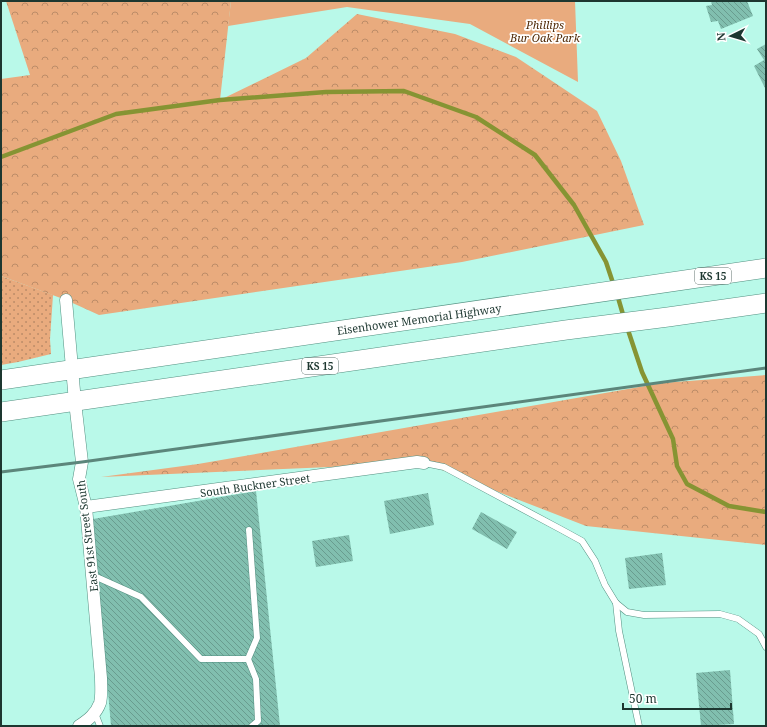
<svg xmlns="http://www.w3.org/2000/svg" width="767" height="727" font-family="'Noto Serif',serif">
<style>
.grass{fill:url(#grass-dots)}
.forest{fill:url(#forest-crowns)}
.green{fill:#e9ab7e}
.lines{fill:none;stroke-linecap:round;stroke-linejoin:round}
.stream{stroke:#869433;stroke-width:4.5}
.building{fill:url(#building-back-hatch)}
.service-casing{stroke:#539081;stroke-width:7}
.minor-casing{stroke:#539081;stroke-width:13}
.primary-casing{stroke:#539081;stroke-width:20}
.service{stroke:#fff;stroke-width:6}
.minor{stroke:#fff;stroke-width:12}
.primary{stroke:#fff;stroke-width:19}
.rail{stroke:#5c867b;stroke-width:3}
.labels{text-anchor:middle;dominant-baseline:central;stroke-width:3.5;stroke-linejoin:round;paint-order:stroke}
.shield{fill:#fff;stroke:#61736e;stroke-width:1}
.shield-label{font-size:10px;font-weight:bold;fill:#1d3730}
.park-label{font-size:11px;font-style:italic;fill:#4f2805;stroke:#fff}
.street-label{font-size:11px;fill:#1d3730;stroke:#fff}
</style>
<defs>
<pattern id="grass-dots" width="8" height="8" patternUnits="userSpaceOnUse"><rect width="8" height="8" fill="#e9ab7e"/><path d="M2 2h.1M6 6h.1" fill="none" stroke="#bc8c68" stroke-width="1.8" stroke-linecap="round"/></pattern>
<pattern id="forest-crowns" width="20" height="18" patternUnits="userSpaceOnUse"><rect width="20" height="18" fill="#e9ab7e"/><path d="M2 6a3 3 0 1 1 6 0M12 15a3 3 0 1 1 6 0" fill="none" stroke="#bc8c68"/></pattern>
<pattern id="building-back-hatch" width="6" height="6" patternUnits="userSpaceOnUse"><rect width="6" height="6" fill="#81bfaf"/><path d="M-1 5l2 2M0 0l6 6M5-1l2 2" fill="none" stroke="#699c8f"/></pattern>
</defs>
<rect width="100%" height="100%" fill="#b9f9e9"/>
<polygon class="grass" points="1,276 53,295 50,339 51,354 18,362 1,365"/>
<g class="forest">
<polygon points="6,1 231,1 220,100 306,58 357,14 455,34 516,57 597,111 621,161 644,225 462,262 99,315 66,300 1,276 1,79 30,75"/>
<polygon points="766,375 766,545 586,526 424,463 101,477 198,464 662,383"/>
</g>
<polygon class="green" points="231,1 575,1 578,82 470,24 347,7 228,26"/>
<g class="lines">
<g class="stream">
<polyline points="1,157 116,114 220,100 326,92 404,91 476,117 535,155 574,205 606,262 614,286"/>
<polyline points="617,294 624,318"/>
<polyline points="627,327 642,372 673,439 677,466 687,484 729,506 766,512"/>
</g>
</g>
<g class="building">
<polygon points="711,1 747,1 753,16 721,29 718,21 711,22 706,6 712,5"/>
<polygon points="766,44 766,90 754,66 764,60 757,49"/>
<polygon points="256,491 280,726 111,726 93,519"/>
<polygon points="428,493 434,525 390,534 384,501"/>
<polygon points="481,512 517,532 507,549 472,529"/>
<polygon points="349,535 353,561 316,567 312,541"/>
<polygon points="662,553 666,585 629,589 625,558"/>
<polygon points="730,670 734,724 701,726 696,673"/>
</g>
<g class="lines">
<defs>
<g id="service">
<polyline points="424,463 444,467 562,530 582,541 595,561 605,585 616,603 627,612 644,615 720,614 738,619 759,634 766,647"/>
<polyline points="92,575 141,597 201,659 248,659 256,679 258,721 252,726"/>
<polyline points="616,603 619,631 639,726"/>
<polyline points="248,659 257,638 249,530"/>
<polyline points="95,713 100,726"/>
</g>
<g id="minor">
<path d="M66,300L75,402L82,462L79,479L86,507L101,678C101,685 102,696 100,703C96,714 88,720 79,726"/>
<polyline points="86,507 417,462 424,463"/>
</g>
<g id="primary">
<polyline points="1,380 766,268"/>
<polyline points="1,412 566,330 668,317 766,303"/>
</g>
</defs>
<use href="#service" class="service-casing"/>
<use href="#minor" class="minor-casing"/>
<use href="#primary" class="primary-casing"/>
<use href="#service" class="service"/>
<use href="#minor" class="minor"/>
<use href="#primary" class="primary"/>
<polyline class="rail" points="1,472 82,462 766,368"/>
</g>
<g class="labels">
<g class="shield">
<rect x="695" y="268" width="36" height="16" rx="3"/>
<rect x="302" y="358" width="36" height="16" rx="3"/>
</g>
<g class="shield-label">
<text x="713" y="276">KS 15</text>
<text x="320" y="366">KS 15</text>
</g>
<g class="park-label">
<text x="545" y="24">Phillips<tspan x="545" dy="13">Bur Oak Park</tspan></text>
</g>
<g class="street-label">
<text transform="translate(419 319) rotate(-8)">Eisenhower Memorial Highway</text>
<text transform="translate(255 485) rotate(-8)">South Buckner Street</text>
<text transform="translate(87 536) rotate(-97)">East 91st Street South</text>
</g>
</g>
<rect width="767" height="727" fill="none" stroke="#1d3730" stroke-width="4"/>
<g transform="translate(731 36) rotate(265)" stroke="#ffffff" stroke-width="3" paint-order="stroke">
<path d="M0-3L7 15L0 10L-7 15Z" fill="#1d3730"/>
<text y="-6" font-size="11" font-weight="bold" text-anchor="middle" fill="#1d3730">N</text>
</g>
<path d="M623 703v6h108v-6" fill="none" stroke="#1d3730" stroke-width="2"/>
<text x="629" y="703" font-size="12" fill="#1d3730" stroke="#ffffff" stroke-width="3" paint-order="stroke">50 m</text>
</svg>
